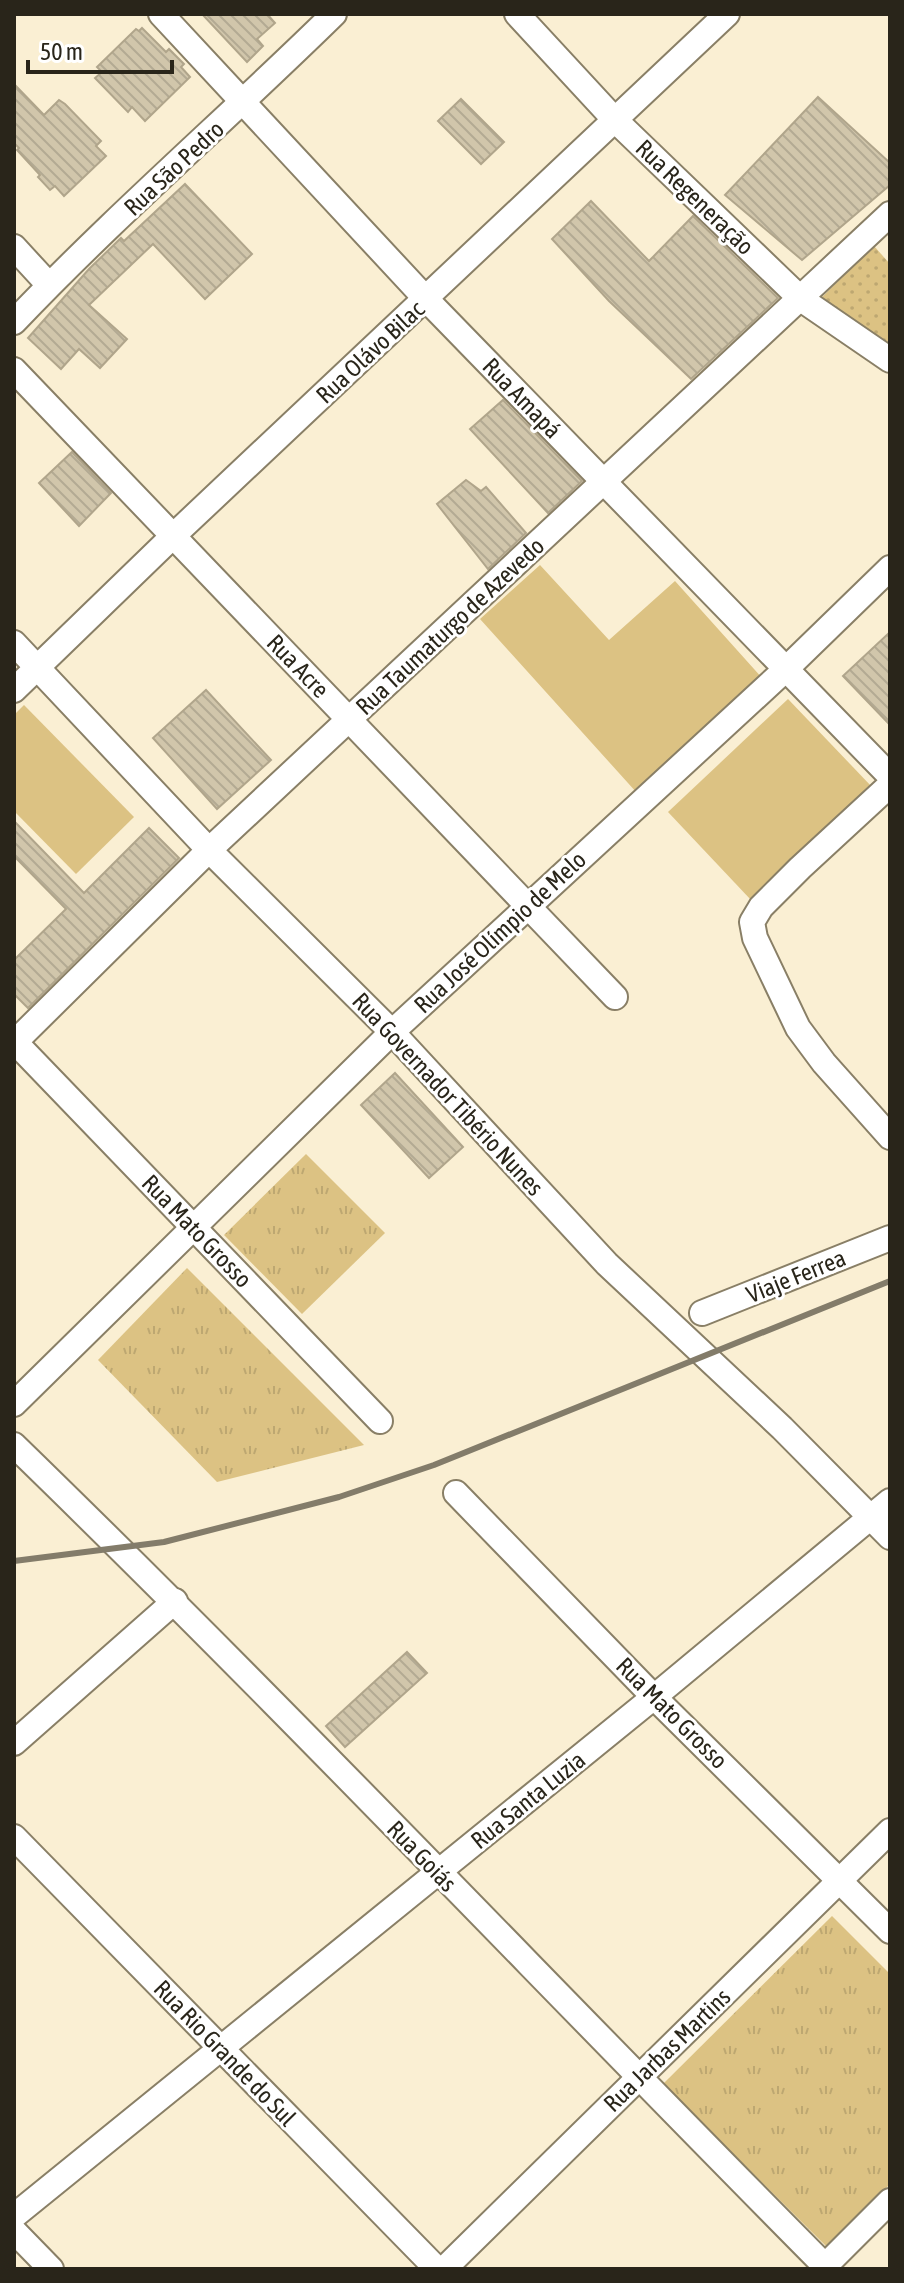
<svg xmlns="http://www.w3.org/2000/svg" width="904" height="2283" font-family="'Asap Condensed',sans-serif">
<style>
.grass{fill:url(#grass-tufts)}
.park{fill:#dcc283}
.garden{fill:url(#garden-dots)}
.building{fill:url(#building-back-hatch);stroke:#b0a58b;stroke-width:2}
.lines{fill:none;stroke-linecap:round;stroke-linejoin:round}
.minor-casing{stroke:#897f66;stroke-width:28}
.minor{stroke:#fff;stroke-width:24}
.rail{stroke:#837c6a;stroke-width:6}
.labels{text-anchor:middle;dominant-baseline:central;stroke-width:6;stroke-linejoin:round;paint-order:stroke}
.street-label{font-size:24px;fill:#29251a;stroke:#fff}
</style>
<defs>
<pattern id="grass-tufts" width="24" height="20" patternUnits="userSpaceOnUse" patternTransform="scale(2)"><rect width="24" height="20" fill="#dcc283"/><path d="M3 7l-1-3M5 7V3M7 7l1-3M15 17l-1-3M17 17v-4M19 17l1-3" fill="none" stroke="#bda771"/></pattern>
<pattern id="garden-dots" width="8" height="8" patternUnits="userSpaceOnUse" patternTransform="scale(2)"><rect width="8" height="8" fill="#dcc283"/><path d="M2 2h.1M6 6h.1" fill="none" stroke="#bda771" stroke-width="1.8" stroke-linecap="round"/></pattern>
<pattern id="building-back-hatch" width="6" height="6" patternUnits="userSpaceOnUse" patternTransform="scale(2)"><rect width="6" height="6" fill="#d1c6ab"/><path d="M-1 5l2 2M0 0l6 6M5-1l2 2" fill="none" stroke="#b3aa93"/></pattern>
</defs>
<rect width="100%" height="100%" fill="#faefd3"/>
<g class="grass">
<polygon points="306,1154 385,1233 302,1314 224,1235"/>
<polygon points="187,1268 364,1445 217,1482 98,1360"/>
<polygon points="832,1916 890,1974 890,2184 827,2247 663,2084"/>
</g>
<g class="park">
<polygon points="540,565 609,640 675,581 763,679 637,793 480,619"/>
<polygon points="788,699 872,787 751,900 668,812"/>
<polygon points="24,705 134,817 76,874 14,811 14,715"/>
</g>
<polygon class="garden" points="874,246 890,264 890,353 817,302"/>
<g class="building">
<polygon points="202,14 267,14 275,23 257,39 263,46 247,62"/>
<polygon points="142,28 166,52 169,49 184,64 181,67 190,77 145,121 132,107 128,112 95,78 102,72 97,67 136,29 139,31"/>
<polygon points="14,84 44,115 59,100 65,104 101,141 96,146 106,156 64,196 55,186 50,190 38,177 40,175 17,150 19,148 14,143"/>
<polygon points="818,97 890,163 890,185 802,260 725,195"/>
<polygon points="461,99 504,142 481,164 438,121"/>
<polygon points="185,184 252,254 205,299 153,244 89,305 127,339 100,368 79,349 61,369 28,338 89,269 121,238 124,241"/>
<polygon points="591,201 649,261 693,216 778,298 691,379 609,301 552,239"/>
<polygon points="503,400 582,481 548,513 470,429"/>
<polygon points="72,452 111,493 79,526 39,483"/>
<polygon points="466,480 481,491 486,487 526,533 488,569 437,504"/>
<polygon points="890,632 890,725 843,676"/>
<polygon points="206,690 271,760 217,809 153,738"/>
<polygon points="14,821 84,893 149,828 179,858 28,1008 14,994 14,960 66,909 14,856"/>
<polygon points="395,1073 463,1147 429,1178 361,1105"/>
<polygon points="407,1652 427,1673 345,1747 326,1726"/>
</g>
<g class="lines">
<defs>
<g id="minor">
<polyline points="161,14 426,299 890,776"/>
<polyline points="517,14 615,120 801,299 890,360"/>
<polyline points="14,247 49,285"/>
<path d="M14,322C116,215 228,118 334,14"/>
<polyline points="14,370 615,997"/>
<polyline points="14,643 209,850 392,1032 607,1264 782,1428 890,1537"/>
<polyline points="14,690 172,537 727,14"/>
<polyline points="890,785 800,868 761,907 752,922 755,938 798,1028 824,1063 890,1137"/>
<polyline points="14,1041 380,1421"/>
<polyline points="14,1043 209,850 890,214"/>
<polyline points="702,1313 890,1238"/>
<polyline points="14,1404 392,1032 786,669 890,568"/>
<path d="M14,1445C291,1714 556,1995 828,2269"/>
<polyline points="456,1493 654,1697 890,1931"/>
<polyline points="14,1743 175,1601"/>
<polyline points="14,1837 437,2269"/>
<polyline points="14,2216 654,1697 890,1501"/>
<polyline points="14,2231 51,2269"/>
<polyline points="444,2269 890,1831"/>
<polyline points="822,2269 890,2201"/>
</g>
</defs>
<use href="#minor" class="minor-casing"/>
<use href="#minor" class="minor"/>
<polyline class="rail" points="14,1561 164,1542 339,1497 434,1465 890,1281"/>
</g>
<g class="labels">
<g class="street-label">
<text transform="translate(174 168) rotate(-43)">Rua São Pedro</text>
<text transform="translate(695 197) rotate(44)">Rua Regeneração</text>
<text transform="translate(370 352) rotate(-43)">Rua Olávo Bilac</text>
<text transform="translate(522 398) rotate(46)">Rua Amapá</text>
<text transform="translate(450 626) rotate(-43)">Rua Taumaturgo de Azevedo</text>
<text transform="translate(298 666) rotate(46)">Rua Acre</text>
<text transform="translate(500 932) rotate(-43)">Rua José Olímpio de Melo</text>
<text transform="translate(448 1094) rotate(47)">Rua Governador Tibério Nunes</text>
<text transform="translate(197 1231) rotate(46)">Rua Mato Grosso</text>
<text transform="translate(796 1276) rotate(-22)">Viaje Ferrea</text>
<text transform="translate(672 1713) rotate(45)">Rua Mato Grosso</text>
<text transform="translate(528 1800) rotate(-39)">Rua Santa Luzia</text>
<text transform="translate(422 1856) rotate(46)">Rua Goiás</text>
<text transform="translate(667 2050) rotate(-44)">Rua Jarbas Martins</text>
<text transform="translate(225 2053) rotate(46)">Rua Rio Grande do Sul</text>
</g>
</g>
<rect width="904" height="2283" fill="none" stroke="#29251a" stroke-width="32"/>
<path d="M28 60v12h144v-12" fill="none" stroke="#29251a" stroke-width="4"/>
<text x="40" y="60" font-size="24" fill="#29251a" stroke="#ffffff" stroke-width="6" paint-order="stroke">50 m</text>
</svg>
